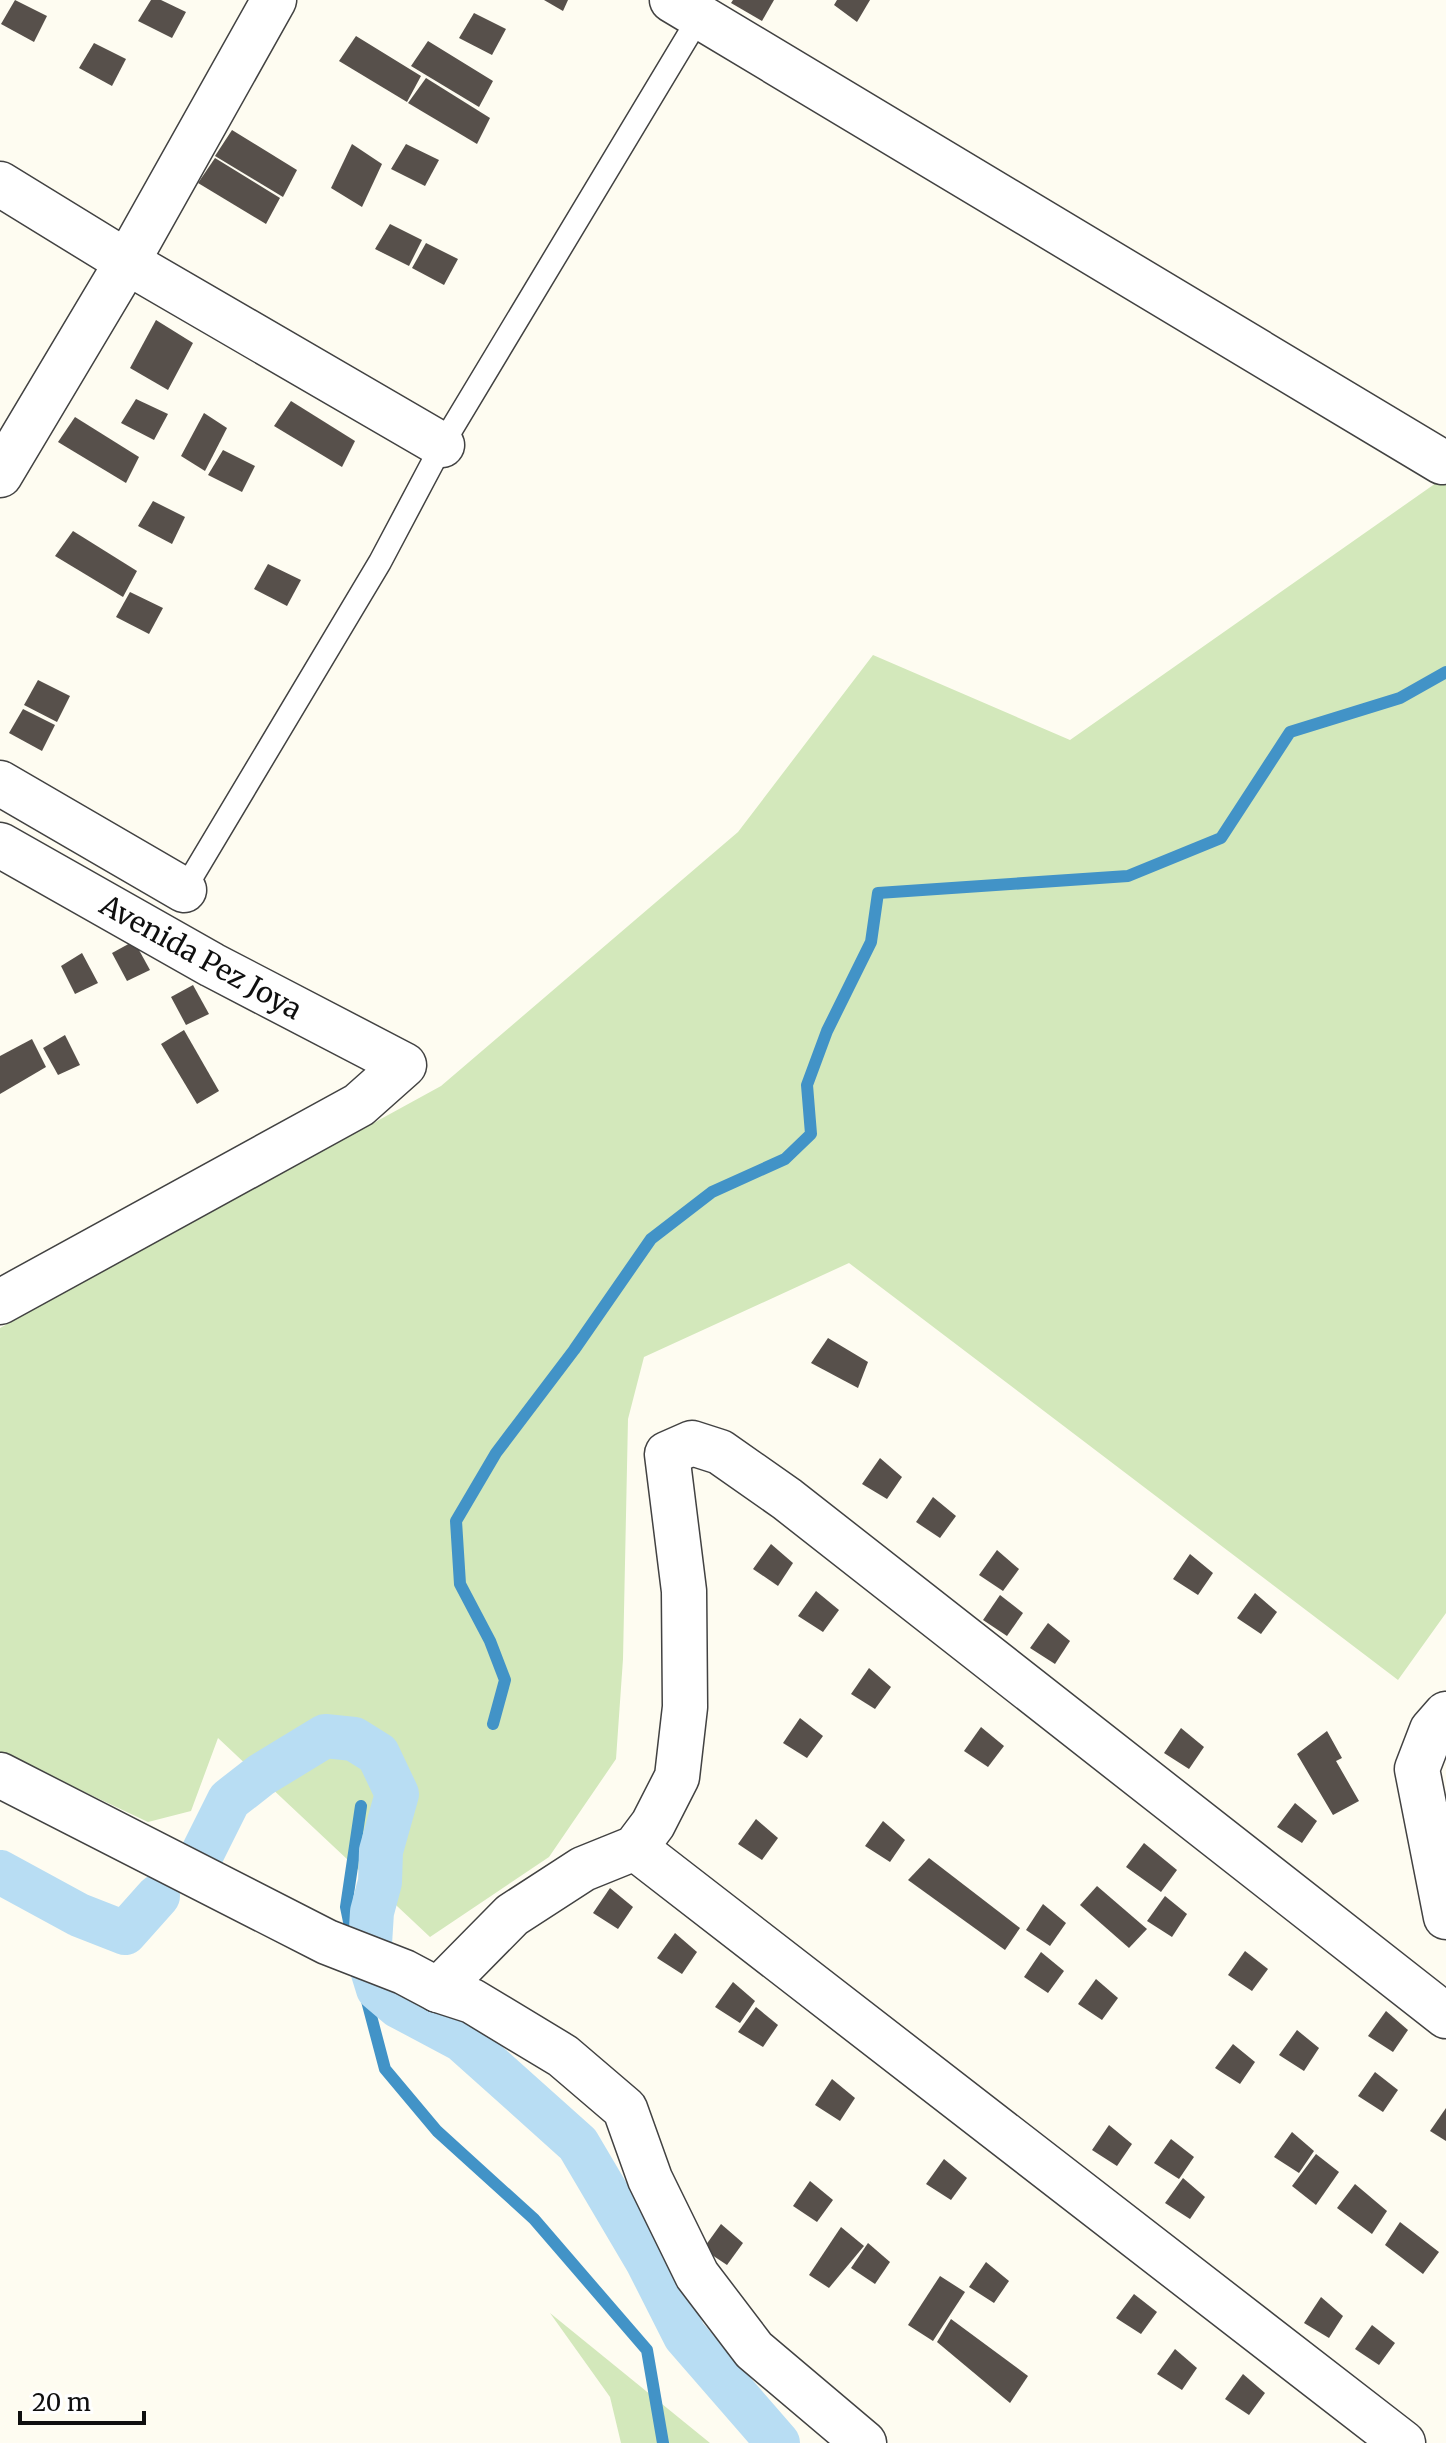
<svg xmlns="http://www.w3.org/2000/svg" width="1446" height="2443" font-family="Merriweather,serif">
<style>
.green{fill:#d3e8bb}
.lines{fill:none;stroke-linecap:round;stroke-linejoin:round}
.stream{stroke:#4293c7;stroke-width:12}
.canal{stroke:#b8ddf3;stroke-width:44}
.building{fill:#57504b}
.service-casing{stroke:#424242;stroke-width:25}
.minor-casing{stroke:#424242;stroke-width:47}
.tertiary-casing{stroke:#424242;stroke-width:47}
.service{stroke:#fff;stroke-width:22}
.minor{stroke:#fff;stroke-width:44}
.tertiary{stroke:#fff;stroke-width:44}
.labels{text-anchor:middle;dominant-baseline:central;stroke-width:8;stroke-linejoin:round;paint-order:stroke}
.street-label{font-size:28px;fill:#0f0f0f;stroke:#fff}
</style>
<rect width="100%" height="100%" fill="#fefcf1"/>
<g class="green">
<polygon points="1446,476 1446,1613 1398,1680 849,1263 644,1357 628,1419 623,1659 616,1759 549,1857 430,1937 218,1738 191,1811 148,1822 0,1752 0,1328 441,1086 738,832 873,655 1070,740"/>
<polygon points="550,2313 710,2443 621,2443 610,2397"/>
</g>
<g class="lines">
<g class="stream">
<polyline points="493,1724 505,1680 490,1641 460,1584 456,1521 496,1453 574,1350 651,1239 712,1192 785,1159 811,1134 807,1085 827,1031 871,942 878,893 1128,876 1221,838 1290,732 1400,698 1446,672"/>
<polyline points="353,1941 346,1907 361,1806"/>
<polyline points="357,1963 385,2069 437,2131 534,2219 647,2350 663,2443"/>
</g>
<g class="canal">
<polyline points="203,1852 229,1800 261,1775 325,1736 354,1739 378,1754 397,1794 381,1851 380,1882 372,1912 369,1960 378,1989 398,2006 462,2040 578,2144 647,2261 685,2336 778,2443"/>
<polyline points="0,1872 79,1915 125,1933 158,1896"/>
</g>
</g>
<g class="building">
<polygon points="15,0 47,16 34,42 1,24"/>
<polygon points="151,0 161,0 186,12 172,38 138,21"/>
<polygon points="544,0 568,0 563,11"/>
<polygon points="733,0 774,0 762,21 731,3"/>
<polygon points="837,0 870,0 857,22 834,5"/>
<polygon points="474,13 506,29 492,55 459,38"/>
<polygon points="356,36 421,76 407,102 339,61"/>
<polygon points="428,41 493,81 479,107 411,66"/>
<polygon points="94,43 126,59 112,86 79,68"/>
<polygon points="426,78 490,118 477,144 408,103"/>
<polygon points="232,130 297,170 283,197 215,156"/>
<polygon points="352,144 382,164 362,207 331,188"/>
<polygon points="406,144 439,160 425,186 391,169"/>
<polygon points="215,158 280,198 266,224 198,183"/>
<polygon points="390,224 422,240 409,266 375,249"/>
<polygon points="426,243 458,259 444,285 412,268"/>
<polygon points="156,320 193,343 168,390 130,368"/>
<polygon points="136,399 168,414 154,440 121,423"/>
<polygon points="291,401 355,441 342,467 274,426"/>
<polygon points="204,413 227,428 205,471 181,456"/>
<polygon points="75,417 139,457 126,483 58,442"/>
<polygon points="223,450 255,466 242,492 208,475"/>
<polygon points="153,501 185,517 172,544 138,526"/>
<polygon points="73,531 137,571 123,597 55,556"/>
<polygon points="268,564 301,580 287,606 254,589"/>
<polygon points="130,592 163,608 149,634 116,617"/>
<polygon points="38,680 70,696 57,722 24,705"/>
<polygon points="23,709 55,725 42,751 9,733"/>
<polygon points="134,941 150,970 127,981 112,953"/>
<polygon points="82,953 98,983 75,994 61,966"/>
<polygon points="193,985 209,1014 186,1025 171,997"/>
<polygon points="184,1030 219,1091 197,1104 161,1044"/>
<polygon points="65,1035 80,1065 58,1075 43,1048"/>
<polygon points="32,1039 46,1067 0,1094 0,1056"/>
<polygon points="828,1338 868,1362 858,1388 811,1363"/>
<polygon points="880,1458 902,1477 887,1499 862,1484"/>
<polygon points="933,1497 956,1516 940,1538 916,1522"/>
<polygon points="771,1544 793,1563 778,1586 753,1569"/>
<polygon points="997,1550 1019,1569 1003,1591 979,1575"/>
<polygon points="1190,1554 1213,1573 1198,1595 1173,1579"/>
<polygon points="816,1591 839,1610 823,1632 798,1616"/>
<polygon points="1255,1593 1277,1612 1261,1634 1237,1618"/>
<polygon points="1000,1595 1023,1613 1007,1636 983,1620"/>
<polygon points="1048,1623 1070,1641 1055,1664 1030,1648"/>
<polygon points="869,1668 891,1687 875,1709 851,1694"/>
<polygon points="800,1718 823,1736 807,1758 783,1743"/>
<polygon points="981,1727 1004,1746 988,1767 964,1751"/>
<polygon points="1181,1728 1204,1747 1189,1769 1164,1753"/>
<polygon points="1327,1731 1342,1758 1336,1761 1359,1801 1333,1815 1297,1754"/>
<polygon points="1295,1803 1317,1821 1302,1843 1277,1827"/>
<polygon points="756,1819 778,1838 762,1860 738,1844"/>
<polygon points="883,1821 905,1840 890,1862 865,1846"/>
<polygon points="1144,1843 1177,1870 1161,1892 1126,1867"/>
<polygon points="929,1858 1020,1928 1005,1950 908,1880"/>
<polygon points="1097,1886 1147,1929 1129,1948 1080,1905"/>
<polygon points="610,1888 633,1907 618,1929 593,1913"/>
<polygon points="1165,1896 1187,1914 1172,1937 1147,1921"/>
<polygon points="1043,1904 1066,1923 1050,1946 1026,1930"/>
<polygon points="675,1933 697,1952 682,1974 657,1958"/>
<polygon points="1245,1951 1268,1969 1252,1991 1228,1975"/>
<polygon points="1041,1952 1064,1971 1048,1993 1024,1977"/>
<polygon points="1096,1979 1118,1998 1102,2020 1078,2004"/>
<polygon points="733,1982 755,2001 740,2023 715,2007"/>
<polygon points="756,2007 778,2025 763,2047 738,2032"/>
<polygon points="1386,2011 1408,2030 1393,2052 1368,2036"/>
<polygon points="1297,2030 1319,2048 1304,2071 1279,2055"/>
<polygon points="1233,2044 1255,2062 1240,2084 1215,2068"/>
<polygon points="1375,2072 1398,2090 1383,2112 1358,2096"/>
<polygon points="832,2079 855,2098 840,2121 815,2105"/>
<polygon points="1446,2108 1446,2141 1430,2131"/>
<polygon points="1109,2125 1132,2144 1117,2166 1092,2150"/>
<polygon points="1292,2132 1314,2151 1299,2173 1274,2157"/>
<polygon points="1171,2139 1194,2157 1179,2179 1154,2163"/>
<polygon points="1316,2154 1339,2172 1316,2205 1292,2186"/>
<polygon points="944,2159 967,2178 951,2200 926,2184"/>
<polygon points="1183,2178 1205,2197 1190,2219 1165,2203"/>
<polygon points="810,2181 833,2200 817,2222 793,2206"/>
<polygon points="1355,2184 1387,2211 1372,2234 1337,2208"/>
<polygon points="1400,2222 1439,2252 1423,2274 1385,2245"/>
<polygon points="721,2224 743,2243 727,2265 703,2249"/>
<polygon points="841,2227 864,2246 829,2288 809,2275"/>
<polygon points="868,2243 890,2262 875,2284 851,2268"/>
<polygon points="986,2262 1009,2281 994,2303 969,2287"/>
<polygon points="940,2276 965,2292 933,2341 908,2325"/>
<polygon points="1134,2294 1157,2312 1141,2334 1116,2318"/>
<polygon points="1321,2297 1343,2316 1329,2338 1304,2323"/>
<polygon points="951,2319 1028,2376 1010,2403 937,2342"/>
<polygon points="1372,2325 1395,2343 1379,2365 1355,2349"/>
<polygon points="1175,2349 1197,2368 1182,2390 1157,2374"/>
<polygon points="1243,2374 1265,2393 1249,2415 1225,2399"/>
</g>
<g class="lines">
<defs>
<polyline id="service" points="184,890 380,562 442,445 703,11"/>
<g id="minor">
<polyline points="672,0 1442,462"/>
<polyline points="0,184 127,262 442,445"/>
<polyline points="0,475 127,262 274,0"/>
<polyline points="0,783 184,890"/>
<polyline points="0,845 212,965 404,1065 359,1105 0,1302"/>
<polyline points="1446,1714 1432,1730 1417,1769 1446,1917"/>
<polyline points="635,1848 1403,2443"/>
<polyline points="438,1990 512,1915 583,1869 635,1848 653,1824 677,1777 685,1707 684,1591 667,1454 692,1443 720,1452 787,1499 1446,2016"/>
</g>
<polyline id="tertiary" points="0,1775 327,1942 404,1972 438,1990 472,2001 563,2056 625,2109 650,2179 697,2275 754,2350 864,2443"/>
</defs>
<use href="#service" class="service-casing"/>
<use href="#minor" class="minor-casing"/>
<use href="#tertiary" class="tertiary-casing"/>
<use href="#service" class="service"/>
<use href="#minor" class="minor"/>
<use href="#tertiary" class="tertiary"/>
</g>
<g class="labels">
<g class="street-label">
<text transform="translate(201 957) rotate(29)">Avenida Pez Joya</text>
</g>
</g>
<path d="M20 2411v12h124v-12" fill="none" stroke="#0f0f0f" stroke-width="4"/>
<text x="32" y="2411" font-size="24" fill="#0f0f0f" stroke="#ffffff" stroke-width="6" paint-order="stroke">20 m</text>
</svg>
